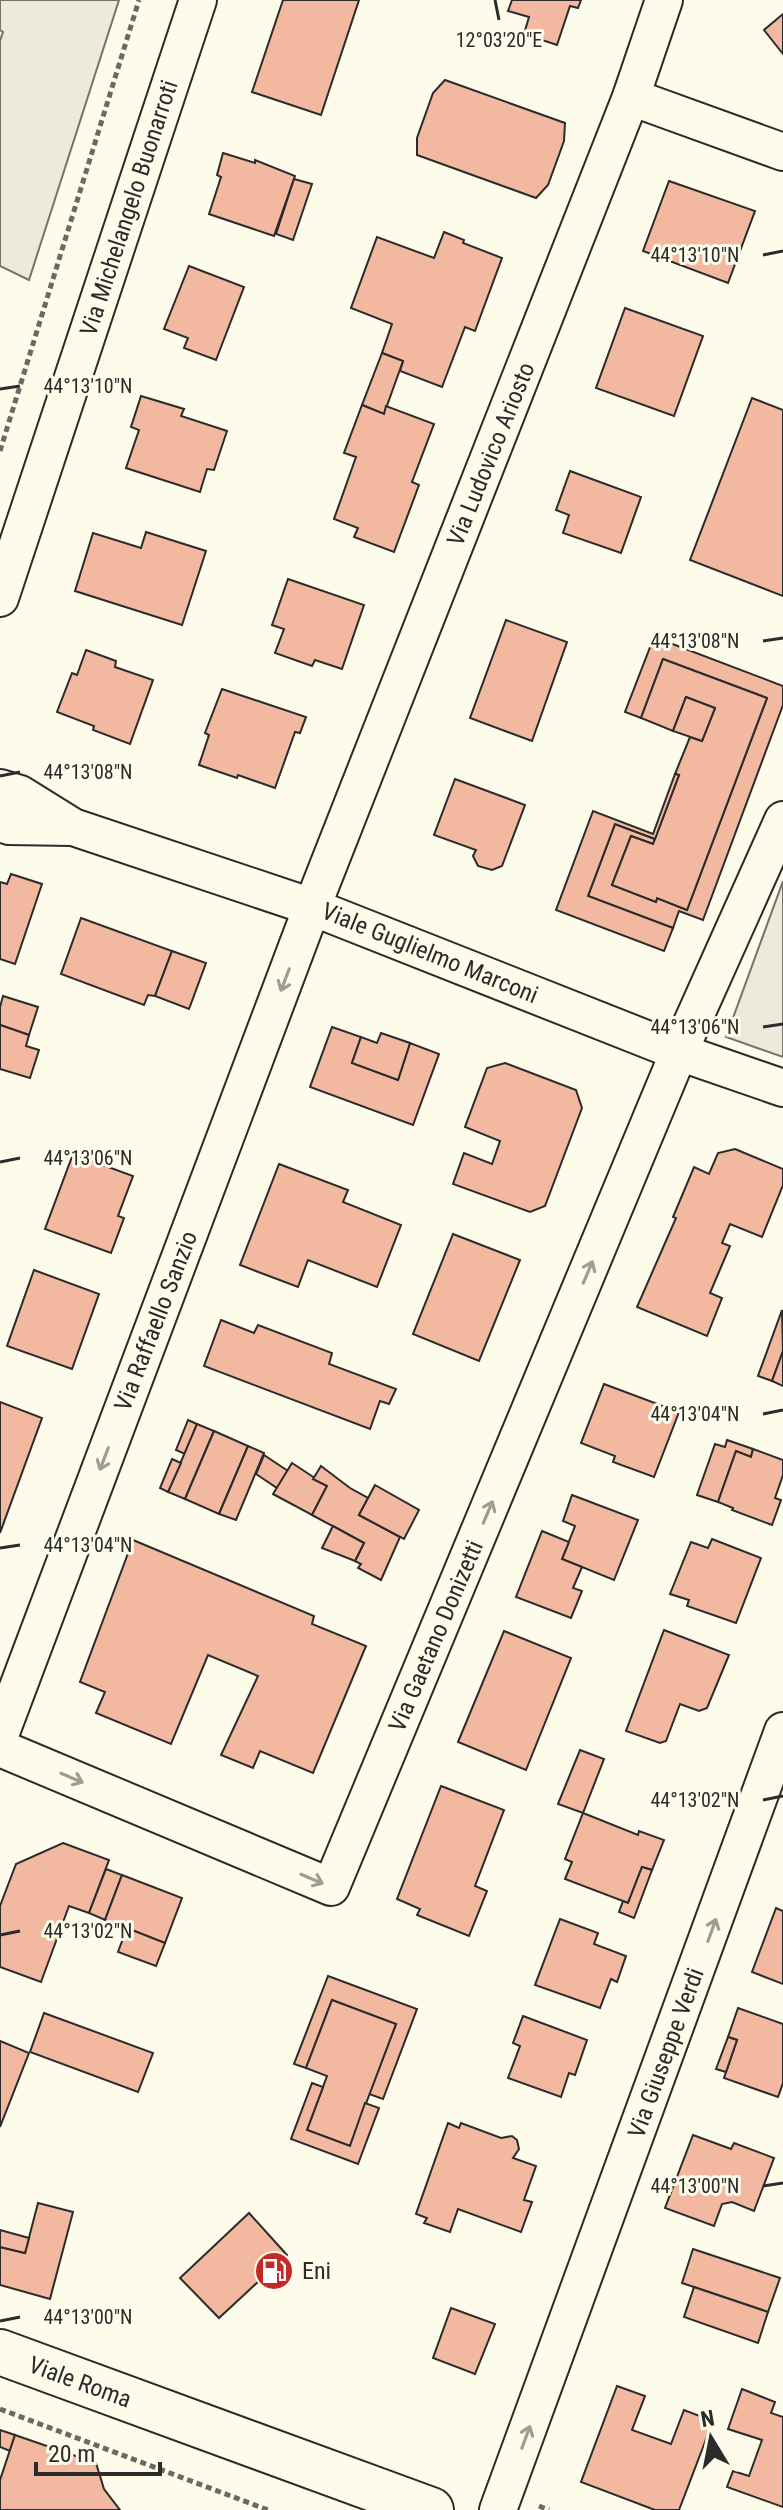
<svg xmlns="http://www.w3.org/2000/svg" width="783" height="2510" font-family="'Roboto Condensed',sans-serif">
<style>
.green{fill:#ecebdb;stroke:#74746e;stroke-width:2}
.building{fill:#f2b8a0;stroke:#2b2b2b;stroke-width:2}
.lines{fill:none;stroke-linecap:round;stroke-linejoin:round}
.street-casing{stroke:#2b2b2b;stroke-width:40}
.secondary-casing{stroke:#2b2b2b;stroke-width:48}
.path{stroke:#6a6964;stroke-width:5;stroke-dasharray:6 4;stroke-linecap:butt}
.street{stroke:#fdfbea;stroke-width:36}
.secondary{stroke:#fdfbea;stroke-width:44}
.oneway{stroke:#9e9d94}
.ticks{fill:none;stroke:#2b2b2b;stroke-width:3}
.labels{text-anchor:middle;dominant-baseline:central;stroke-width:6;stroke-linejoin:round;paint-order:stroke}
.street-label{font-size:24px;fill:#2b2b2b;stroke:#fdfbea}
.poi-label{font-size:24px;fill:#2b2b2b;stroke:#fdfbea;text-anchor:start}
.ticks-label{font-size:20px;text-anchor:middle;fill:#2b2b2b;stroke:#fdfbea;stroke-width:6;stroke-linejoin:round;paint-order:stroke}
</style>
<rect width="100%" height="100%" fill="#fdfbea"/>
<g class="green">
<polygon points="0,0 119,0 29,280 0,266 0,41 3,32 0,30"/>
<polygon points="783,881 783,1057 726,1037"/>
</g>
<g class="building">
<polygon points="283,0 359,0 321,115 252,92"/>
<polygon points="512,0 581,0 578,8 570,6 557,45 524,34 529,17 508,11"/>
<polygon points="783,14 783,54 764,30"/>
<polygon points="445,80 565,123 564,141 548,185 536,198 417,155 417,138 433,93"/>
<polygon points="223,153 255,163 255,160 295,176 274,236 209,214 221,177 217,175"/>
<polygon points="294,179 312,184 293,240 276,234"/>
<polygon points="669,181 755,211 728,283 643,251"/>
<polygon points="444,232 464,240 463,243 502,258 475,331 465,327 442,387 400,371 403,361 382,353 392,324 351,308 377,237 434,258"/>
<polygon points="189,266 244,287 216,360 184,348 188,338 164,329"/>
<polygon points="625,308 703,336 674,416 596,388"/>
<polygon points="382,353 403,361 384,414 362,405"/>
<polygon points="141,396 184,409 181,416 227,431 214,470 207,469 200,492 126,468 139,430 131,427"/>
<polygon points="752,398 783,410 783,596 690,560"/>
<polygon points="362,405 384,414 386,406 434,424 412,482 419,485 394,552 354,537 358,528 334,519 356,457 344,453"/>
<polygon points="570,471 641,497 621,553 563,533 569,515 556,510"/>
<polygon points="146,532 206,551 182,625 75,591 93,533 141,548"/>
<polygon points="288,579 364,605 342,669 315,660 312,666 275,653 284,629 272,625"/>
<polygon points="506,620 567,642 532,741 470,718"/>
<polygon points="654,637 783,686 783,705 703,920 679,911 673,928 588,896 615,824 655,839 653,844 631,836 612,885 656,902 657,898 687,910 767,698 663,659 641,718 625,712"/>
<polygon points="86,650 116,661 115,667 153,680 130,744 93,730 94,726 57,712 72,673 77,675"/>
<polygon points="663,659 767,698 687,910 657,898 656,902 612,885 631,836 653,844 679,775 675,774 690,737 702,741 715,708 686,697 673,731 641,718"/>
<polygon points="222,689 306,717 300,733 295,732 275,788 238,775 237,778 199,765 209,735 205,733"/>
<polygon points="686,697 715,708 702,741 673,731"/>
<polygon points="675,774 679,775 655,839 615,824 588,896 673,928 664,951 556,910 593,811 653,834"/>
<polygon points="455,779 525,805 502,866 492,870 478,866 473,856 476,850 434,835"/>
<polygon points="11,874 42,884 15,964 0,959 0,882 7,884"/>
<polygon points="81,918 172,951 155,996 148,995 144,1005 61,974"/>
<polygon points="172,951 206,963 189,1009 155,996"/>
<polygon points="3,996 38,1007 29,1035 0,1025 0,1007"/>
<polygon points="0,1025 29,1035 26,1046 39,1050 30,1078 0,1069"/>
<polygon points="332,1027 361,1037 352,1063 398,1080 410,1043 439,1054 413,1125 310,1087"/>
<polygon points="381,1033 410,1043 398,1080 352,1063 361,1037 377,1043"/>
<polygon points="505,1063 576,1090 582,1108 545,1206 530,1212 453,1184 464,1153 492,1164 500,1141 465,1127 487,1068"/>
<polygon points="735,1149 783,1169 783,1185 762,1237 730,1224 722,1243 730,1246 710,1293 722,1298 707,1336 637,1307 676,1218 673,1217 694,1167 709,1174 718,1153"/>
<polygon points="73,1154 133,1176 118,1216 124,1218 111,1253 45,1229"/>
<polygon points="279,1164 348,1190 343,1202 401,1225 377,1287 308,1260 298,1287 240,1265"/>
<polygon points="453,1234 520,1260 479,1361 413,1334"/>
<polygon points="34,1270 99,1294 72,1369 7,1346"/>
<polygon points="782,1310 783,1351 772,1381 758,1376"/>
<polygon points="221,1320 254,1333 258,1325 332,1353 329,1364 396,1389 389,1404 380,1401 370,1429 204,1366"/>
<polygon points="783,1351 783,1386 772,1381"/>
<polygon points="604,1384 679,1412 654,1477 613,1462 615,1456 581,1443"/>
<polygon points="0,1402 42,1418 0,1533"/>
<polygon points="188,1420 197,1424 185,1454 176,1450"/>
<polygon points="197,1424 214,1431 185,1499 168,1492"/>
<polygon points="214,1431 248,1446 219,1514 185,1499"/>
<polygon points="727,1440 753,1449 751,1457 736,1451 718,1502 697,1495 715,1444 725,1447"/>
<polygon points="248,1446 264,1453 236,1520 219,1514"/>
<polygon points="753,1449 783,1460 783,1475 775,1498 781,1500 772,1525 732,1510 733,1508 718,1502 736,1451 751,1457"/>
<polygon points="264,1455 288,1471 277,1488 256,1474"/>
<polygon points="172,1459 181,1463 168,1492 160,1488"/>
<polygon points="292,1463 327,1486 312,1515 273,1494"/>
<polygon points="321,1466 350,1488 368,1498 359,1515 400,1537 381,1580 358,1568 361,1564 355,1561 364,1543 312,1515 327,1486 313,1479"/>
<polygon points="375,1485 419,1510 404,1539 359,1515"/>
<polygon points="572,1495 638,1520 614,1580 562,1559 575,1526 563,1521"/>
<polygon points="333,1526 364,1543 355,1561 322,1548"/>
<polygon points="542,1531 569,1542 562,1559 582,1567 573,1588 582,1591 571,1618 516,1597"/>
<polygon points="712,1539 761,1558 736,1623 687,1606 689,1600 670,1594 691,1542 708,1548"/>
<polygon points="133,1540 314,1616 312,1624 366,1646 313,1773 260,1751 253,1768 221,1755 258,1676 208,1655 171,1744 96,1713 105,1692 80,1682"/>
<polygon points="664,1630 729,1655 707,1708 699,1711 680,1704 666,1741 660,1743 626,1731"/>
<polygon points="504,1631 571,1658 526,1770 458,1742"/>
<polygon points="580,1750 604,1759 583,1813 558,1804"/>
<polygon points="441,1786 504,1810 475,1886 487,1891 469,1936 417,1915 420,1909 397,1899"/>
<polygon points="583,1813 638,1835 639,1831 664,1840 652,1870 642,1867 628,1903 565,1879 572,1862 565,1859"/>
<polygon points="63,1843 109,1860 89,1913 69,1906 41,1982 0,1967 0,1906 16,1864"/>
<polygon points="642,1867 652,1870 634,1918 619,1912 623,1901 628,1903"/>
<polygon points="106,1869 122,1875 105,1920 89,1913"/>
<polygon points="122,1875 182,1898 165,1943 105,1920"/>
<polygon points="776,1908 783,1911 783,1984 752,1972"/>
<polygon points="560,1919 598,1933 594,1944 626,1956 617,1982 611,1979 600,2008 535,1985"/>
<polygon points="127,1928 165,1943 156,1966 118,1952"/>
<polygon points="328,1976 417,2009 383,2099 369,2094 396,2024 332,2000 306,2068 294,2064"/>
<polygon points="332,2000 396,2024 350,2146 307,2130 327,2076 306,2068"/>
<polygon points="738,2008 783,2024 783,2083 778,2097 724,2078 737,2040 728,2037"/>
<polygon points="44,2013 153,2053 138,2092 30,2052"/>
<polygon points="523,2016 587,2040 575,2075 569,2073 561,2097 508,2078 520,2046 513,2043"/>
<polygon points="728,2037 737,2040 726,2072 716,2069"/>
<polygon points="0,2041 29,2053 0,2127"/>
<polygon points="312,2083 323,2087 307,2130 350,2146 365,2103 379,2108 358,2164 291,2139"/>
<polygon points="448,2123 459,2128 461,2123 501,2138 512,2136 517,2140 519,2149 513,2158 536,2166 524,2200 532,2202 521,2232 458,2209 450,2232 424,2223 427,2218 416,2214"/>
<polygon points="693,2135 731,2149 734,2143 774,2158 754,2211 732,2202 722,2204 714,2226 665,2208"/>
<polygon points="38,2203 73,2212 50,2299 0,2285 0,2247 25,2253"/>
<polygon points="249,2213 287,2255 219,2318 180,2278"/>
<polygon points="0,2230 29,2238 25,2253 0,2247"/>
<polygon points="693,2249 780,2278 768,2312 682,2283"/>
<polygon points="694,2287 768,2312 758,2343 684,2317"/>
<polygon points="451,2308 495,2324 475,2374 433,2358"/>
<polygon points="617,2386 645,2396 632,2430 671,2444 684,2410 713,2421 679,2510 655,2510 581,2482"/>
<polygon points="742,2389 775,2402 771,2413 783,2417 783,2507 727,2487 733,2471 749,2476 762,2440 728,2429"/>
<polygon points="0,2430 15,2435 10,2451 0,2447"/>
<polygon points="15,2435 96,2463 104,2489 120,2510 0,2510 0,2480"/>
</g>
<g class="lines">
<defs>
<g id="street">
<polyline points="631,97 783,152"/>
<polyline points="0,598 198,0"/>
<polyline points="0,788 20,794 73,827 312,907 679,1052 783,1088"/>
<polyline points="0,823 9,826 71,827"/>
<polyline points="0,1735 312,907 631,97 664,0"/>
<polyline points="0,1748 331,1887 679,1052 783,820"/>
<polyline points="498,2510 783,1731"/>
</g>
<polyline id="secondary" points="0,2352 431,2510"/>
</defs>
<use href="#street" class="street-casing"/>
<use href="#secondary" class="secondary-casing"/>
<g class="path">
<polyline points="0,451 139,0"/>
<polyline points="0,2409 268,2510"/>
<polyline points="539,2506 549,2510"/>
</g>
<use href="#street" class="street"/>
<use href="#secondary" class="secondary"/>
</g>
<defs><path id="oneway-shaft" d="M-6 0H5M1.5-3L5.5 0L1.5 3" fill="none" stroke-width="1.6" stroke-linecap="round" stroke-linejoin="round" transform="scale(2)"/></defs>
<g class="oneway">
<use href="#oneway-shaft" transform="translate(285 980) rotate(111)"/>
<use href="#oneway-shaft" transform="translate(588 1272) rotate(-67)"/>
<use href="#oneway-shaft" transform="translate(104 1459) rotate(111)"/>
<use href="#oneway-shaft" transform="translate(488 1512) rotate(-67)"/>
<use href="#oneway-shaft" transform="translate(72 1778) rotate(23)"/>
<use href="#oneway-shaft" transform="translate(312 1879) rotate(23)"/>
<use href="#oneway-shaft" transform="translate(712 1930) rotate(-70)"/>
<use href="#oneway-shaft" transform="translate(526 2437) rotate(-70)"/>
</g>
<path class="ticks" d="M495,0L499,20M763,255L783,251M0,389L20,386M763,641L783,638M0,776L20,772M763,1027L783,1024M0,1162L20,1158M763,1414L783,1410M0,1548L20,1545M763,1800L783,1796M0,1935L20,1931M763,2186L783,2183M0,2321L20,2317"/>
<defs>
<symbol id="fuel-disc" viewBox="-11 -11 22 22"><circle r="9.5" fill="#c62828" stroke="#fdfbea"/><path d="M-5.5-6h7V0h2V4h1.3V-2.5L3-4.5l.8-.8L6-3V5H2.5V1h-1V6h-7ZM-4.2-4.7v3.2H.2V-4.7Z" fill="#fff"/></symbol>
</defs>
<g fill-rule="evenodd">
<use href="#fuel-disc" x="252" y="2249" width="44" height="44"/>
</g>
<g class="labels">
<g class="street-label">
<text transform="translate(129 208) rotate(-72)">Via Michelangelo Buonarroti</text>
<text transform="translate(491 454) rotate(-68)">Via Ludovico Ariosto</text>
<text transform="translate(430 953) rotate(22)">Viale Guglielmo Marconi</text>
<text transform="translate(156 1321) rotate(-69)">Via Raffaello Sanzio</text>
<text transform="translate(436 1636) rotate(-67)">Via Gaetano Donizetti</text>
<text transform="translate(666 2053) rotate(-70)">Via Giuseppe Verdi</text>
<text transform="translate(80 2382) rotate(20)">Viale Roma</text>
</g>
<g class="poi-label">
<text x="302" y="2271">Eni</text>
</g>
</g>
<g class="ticks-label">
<text x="499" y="47">12°03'20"E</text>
<text x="695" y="262">44°13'10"N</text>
<text x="88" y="393">44°13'10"N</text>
<text x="695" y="648">44°13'08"N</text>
<text x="88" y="779">44°13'08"N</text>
<text x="695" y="1034">44°13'06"N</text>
<text x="88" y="1165">44°13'06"N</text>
<text x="695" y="1421">44°13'04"N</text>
<text x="88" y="1552">44°13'04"N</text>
<text x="695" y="1807">44°13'02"N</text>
<text x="88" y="1938">44°13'02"N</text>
<text x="695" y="2193">44°13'00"N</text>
<text x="88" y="2324">44°13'00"N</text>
</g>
<g transform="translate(711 2438) rotate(350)" stroke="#fdfbea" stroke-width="6" paint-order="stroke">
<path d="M0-6L14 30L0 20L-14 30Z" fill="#2b2b2b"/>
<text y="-12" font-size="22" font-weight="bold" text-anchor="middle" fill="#2b2b2b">N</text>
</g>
<path d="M36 2462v12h124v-12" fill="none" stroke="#2b2b2b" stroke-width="4"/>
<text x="48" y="2462" font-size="24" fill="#2b2b2b" stroke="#fdfbea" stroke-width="6" paint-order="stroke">20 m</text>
</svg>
